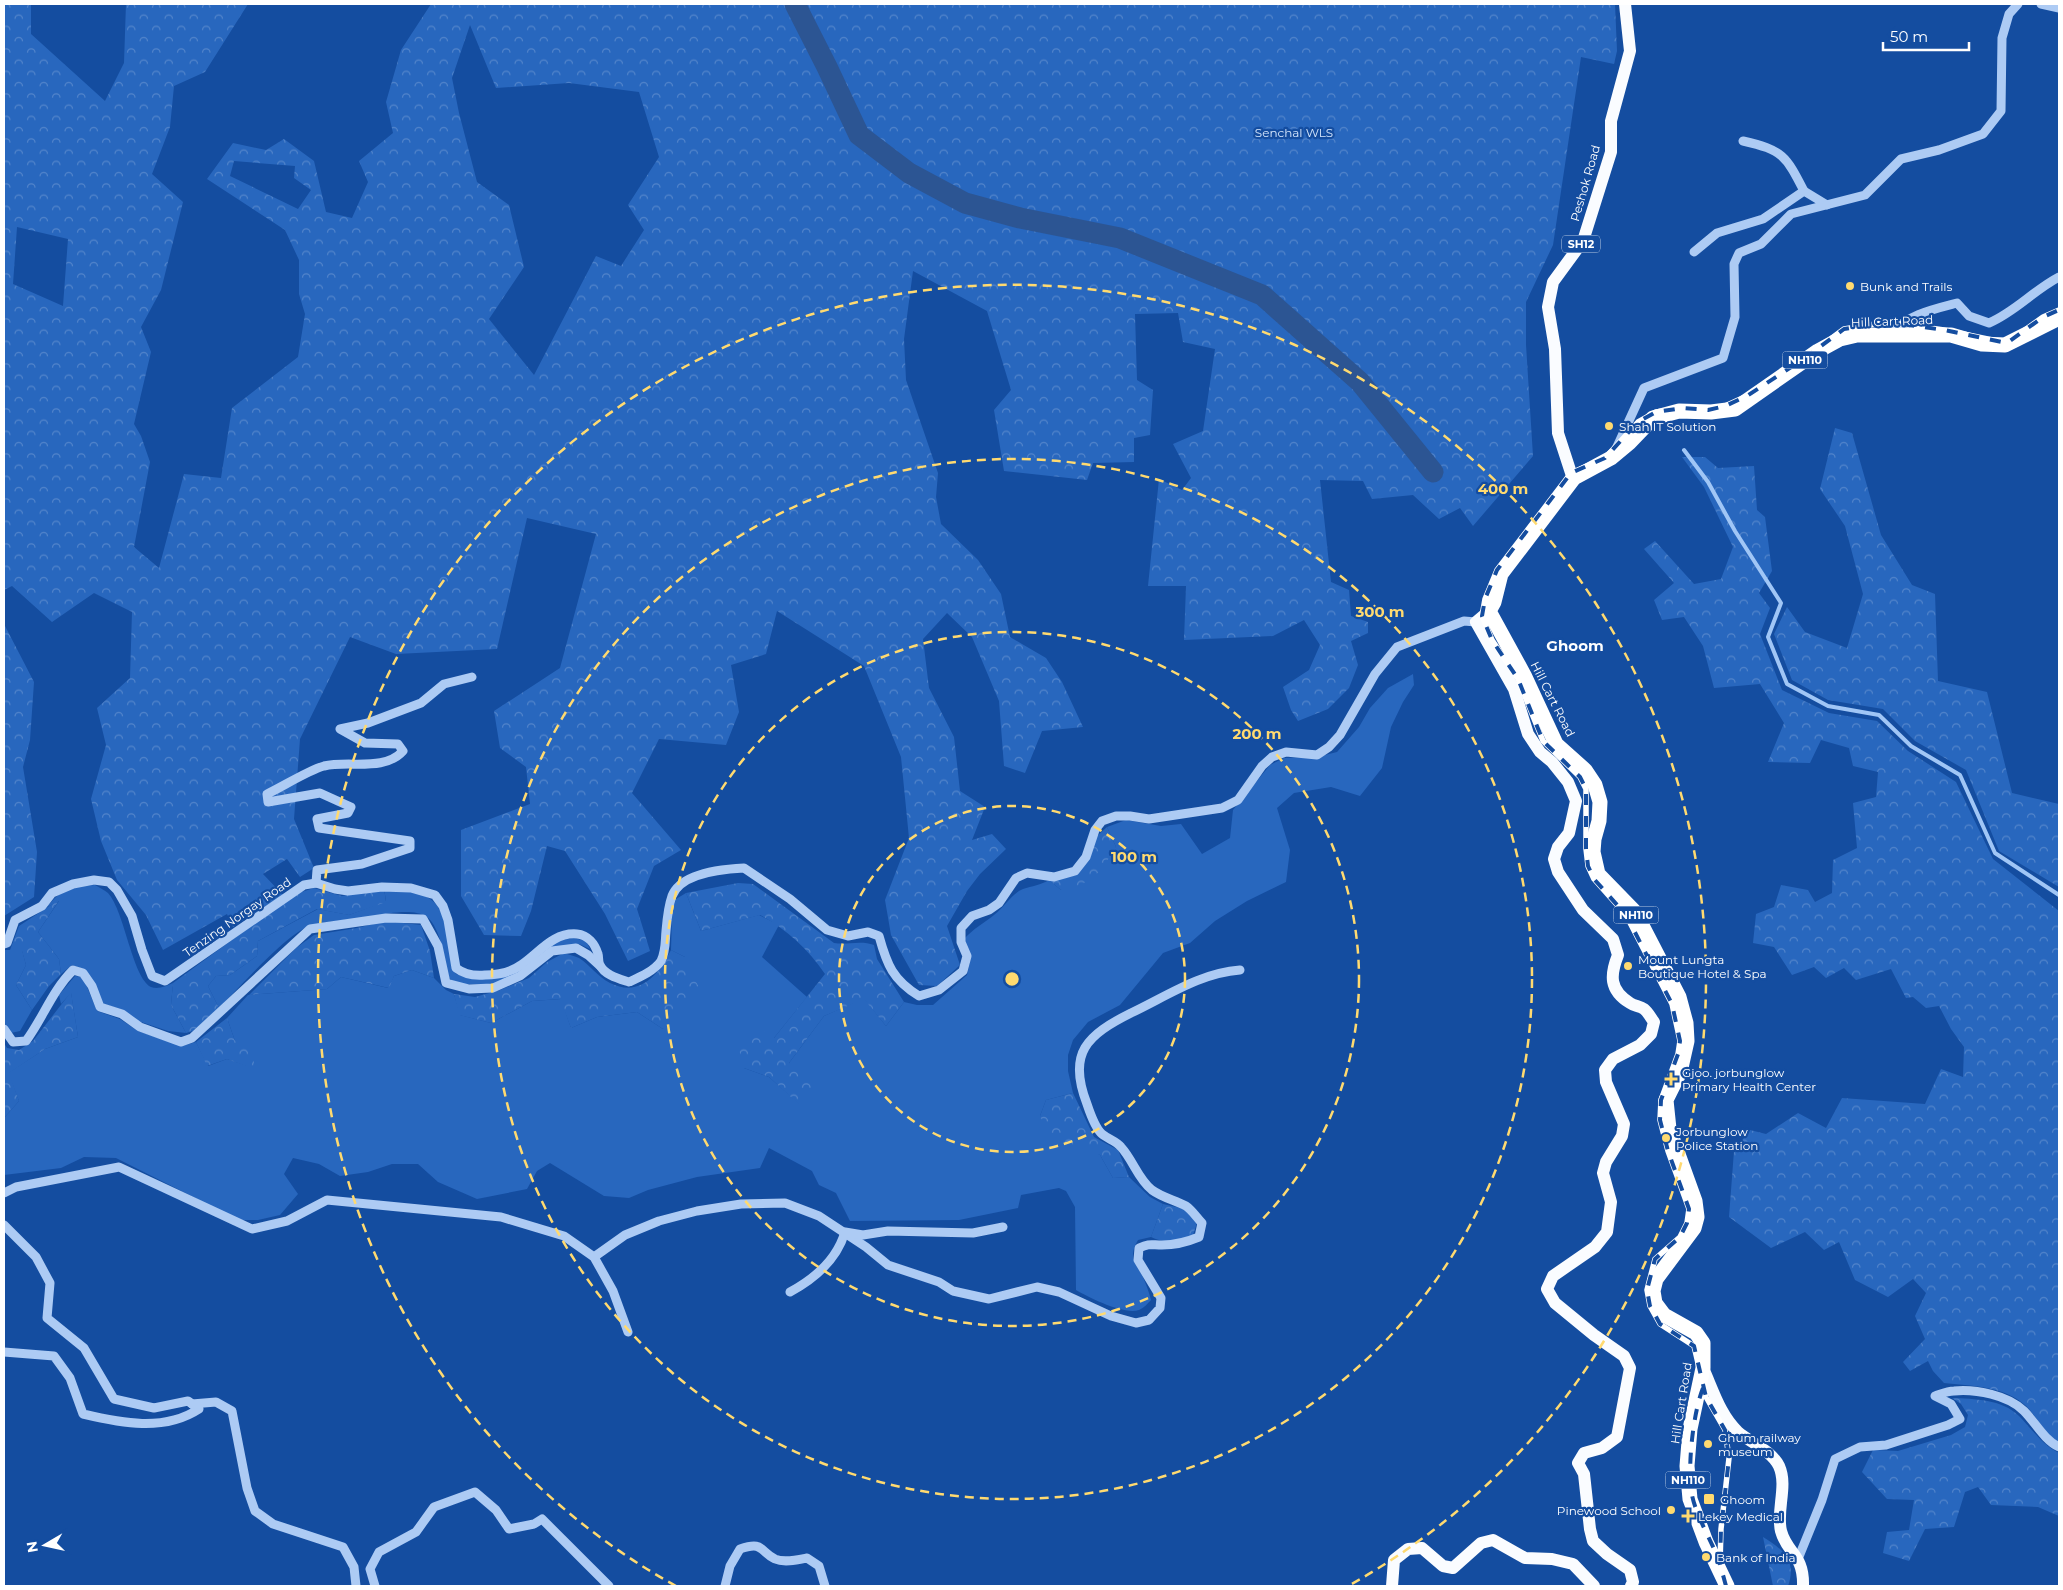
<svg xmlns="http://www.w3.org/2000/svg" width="2063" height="1590" font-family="Montserrat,sans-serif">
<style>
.green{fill:#2867be}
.forest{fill:url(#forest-crowns);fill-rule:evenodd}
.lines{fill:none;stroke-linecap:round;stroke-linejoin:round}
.stream{stroke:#a0c6f6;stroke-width:4}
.river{stroke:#2c5593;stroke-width:21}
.minor{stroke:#adcbf4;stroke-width:9}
.major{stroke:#fafcff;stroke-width:12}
.highway{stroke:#fff;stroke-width:15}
.rail-casing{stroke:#fff;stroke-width:5.5}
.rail{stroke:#144da0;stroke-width:4;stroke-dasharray:11;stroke-linecap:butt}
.ring{fill:none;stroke:#ffda70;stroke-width:2.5;stroke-dasharray:9 6}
.poi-dot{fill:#ffda70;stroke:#144da0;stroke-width:2}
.labels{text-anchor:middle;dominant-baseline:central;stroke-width:4.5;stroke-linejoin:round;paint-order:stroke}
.shield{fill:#144da0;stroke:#b8cae2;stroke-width:1}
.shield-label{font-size:11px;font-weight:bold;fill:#fff}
.park-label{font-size:12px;fill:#d6e7fd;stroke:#144da0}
.street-label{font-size:12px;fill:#fff;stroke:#144da0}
.poi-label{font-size:12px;fill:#fff;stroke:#144da0;text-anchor:start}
.quarter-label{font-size:15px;font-weight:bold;fill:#fff;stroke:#144da0}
.centre{fill:#ffda70;stroke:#144da0;stroke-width:2.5}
.ring-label{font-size:15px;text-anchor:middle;font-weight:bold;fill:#ffda70;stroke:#144da0;stroke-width:4.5;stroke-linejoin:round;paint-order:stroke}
</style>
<defs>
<pattern id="forest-crowns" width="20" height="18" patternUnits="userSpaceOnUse" patternTransform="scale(1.25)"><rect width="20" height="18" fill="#2867be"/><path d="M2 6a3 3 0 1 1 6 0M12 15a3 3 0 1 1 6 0" fill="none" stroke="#5385cb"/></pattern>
</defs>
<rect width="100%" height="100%" fill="#144da0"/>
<g class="green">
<path d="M1413,674L1414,685L1403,702L1391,727L1382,768L1360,796L1331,787L1294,793L1277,808L1290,850L1286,882L1247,901L1215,921L1190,943L1163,953L1120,1005L1088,1022L1073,1040L1068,1055V1071L1073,1093L1046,1100L1040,1116L1100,1155L1113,1178L1129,1177L1150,1197L1163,1204L1151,1237L1138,1240C1128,1258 1135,1261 1143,1277C1146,1284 1149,1292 1151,1300C1148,1303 1144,1308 1139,1310C1124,1315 1090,1298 1076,1290L1075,1207L1066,1191L1059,1188L1021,1195L1018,1208L959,1220L850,1221L836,1193L819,1185L812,1171L769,1148L760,1168L697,1177L648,1190L629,1198L604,1196L550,1163L537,1171L527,1189L477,1199L438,1182L418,1164H392L368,1172L340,1176L319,1164L293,1158L284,1174L298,1194L280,1215L258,1220H239L116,1158L84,1157L61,1168L4,1175V1118L19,1101L8,1073L45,1049L78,1037L71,993L61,1004L59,995L75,976L83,977L97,1011L120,1019L138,1031L182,1046L196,1042L208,1066L227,1059L254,1068L235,1041L227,1018L248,995L327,989L341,977L388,988L394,976L412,970L434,978L446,990L454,994L460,1015L491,1023L532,1001L561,999L571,1028L597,1017L637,1012L663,1029L685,957L671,950L672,911L676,899L686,893L701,931L759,915L779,925L762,957L807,997L774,1038L744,1068L769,1077L802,1106L789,1063L824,1016L864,998L886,1026L904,1002L917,1005H933L967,975L971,957L964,939C973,929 984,923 994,915C1005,907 1011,894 1023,889C1032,886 1041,885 1049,880L1061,890L1116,847L1107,827L1126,820L1161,826L1181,824L1202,854L1230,838L1233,810L1270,765L1284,758L1317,757L1337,752L1359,727L1370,708L1388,688Z"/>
<path d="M95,885C99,887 104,890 108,893C125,912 132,977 151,987C158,990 166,986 173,983L171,1005L186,1033L168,1031L138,1021L120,1009L101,1003L83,969L72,965L61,974L59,959L38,932L59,901L47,907C61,889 73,886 95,885Z"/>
<path d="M384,888C397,890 414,890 427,897C449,908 449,947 453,969L456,974L462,976H505L545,947L561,940L574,938L586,941L590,949L579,944L569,945L502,982L489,984H463L455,983L449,978C445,962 441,928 427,917C415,908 388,913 374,916C353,920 330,920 310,926C288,932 238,989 219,1008L208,986L216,976L230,975L257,956L258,941L318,909L349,915L386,901Z"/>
<polygon points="4,950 22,950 26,965 16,985 32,1010 20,1031 11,1033 4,1022"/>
</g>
<g class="forest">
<path d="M4,4H31V34L105,101L124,63L126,4H248L205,72L174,86L170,127L152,174L183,202L161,290L141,327L151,352L134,424L141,436L150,462L134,547L159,568L184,474L221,478L232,408L298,357L305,314L299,294V260L285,230L207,179L233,143L266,150L284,139L314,161L326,212L352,218L368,182L359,161L393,133L386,102L401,50L431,4H789L823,69L855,139L908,178L964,209L1120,244L1258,301L1356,388L1430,474L1439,478L1438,469L1363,379L1264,292L1120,234L965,200L906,164L862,132L799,4H1615L1617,51L1614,64L1581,57L1553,245L1526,302V345L1533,456L1473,526L1460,508L1439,519L1413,495L1372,499L1363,481L1320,480L1331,582L1349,590L1351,616L1368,622V633L1351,641L1358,665L1349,688L1328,709L1298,721L1291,710L1283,687L1309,670L1320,645L1304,620L1273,636L1184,640L1186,586H1148L1159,479L1182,490L1191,478L1173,444L1203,431L1215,349L1183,342L1178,313L1135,314L1137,380L1153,390L1150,435L1134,438V462L1093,463L1087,480L1004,471L994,410L1011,390L987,311L913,271L904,339L906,380L938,473L936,497L941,524L978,560L1001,594L1010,637L1046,658L1062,682L1083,727L1042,731L1025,773L1004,766L999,701L972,637L947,613L923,639L929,688L954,737L960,791L985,807L972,840L992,834L1006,849L980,874L967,891L947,926L960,965L937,986L919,985L891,935L885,900L909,838L901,757L864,666L777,611L766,654L731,665L739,712L726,745L659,739L632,793L681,850L654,866L637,909L650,951L628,961L605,914L565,851L547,846L531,911L521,936L484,935L461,896V830L530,804L526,767L500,748L494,711L560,668L596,534L527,518L497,649L396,654L350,637L300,739L294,819L314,868L300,877L287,859L263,874L283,895L233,927L227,914L163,950L146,915L117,880L101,841L91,799L106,745L97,708L130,678L132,612L94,593L52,622L12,586L4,590ZM470,25L496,88L569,83L639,92L659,157L628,205L644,230L621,266L596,256L534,375L489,319L524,267L509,205L477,182L459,113L452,78ZM234,161L295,166L294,178L311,190L298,209L230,176ZM17,227L68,239L63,306L13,284Z"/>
<polygon points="1835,428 1852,433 1881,535 1912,585 1935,594 1938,681 1987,692 2012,793 2059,804 2059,887 1999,851 1966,770 1915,741 1883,709 1828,700 1792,680 1774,634 1787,607 1805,632 1847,648 1863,594 1845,526 1820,489"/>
<path d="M1682,457H1705L1718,468L1754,466L1757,510L1765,517L1772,571L1759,593L1770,608L1760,634L1782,690L1829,713L1877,721L1908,751L1956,782L1993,859L2059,911V1442C2044,1434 2037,1416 2025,1405C2004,1386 1971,1386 1944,1383L1933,1371L1928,1361L1910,1371L1903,1362L1925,1339L1915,1316L1926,1293L1913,1279L1888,1297L1855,1280L1839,1242L1824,1250L1805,1232L1771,1248L1729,1217L1734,1151L1750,1130L1766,1134L1798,1113L1826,1128L1842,1098L1925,1104L1941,1069L1963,1077L1964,1047L1951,1029L1939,1006L1926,1008L1913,997L1906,998L1891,969L1856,980L1844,968L1826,978L1814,967L1792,975L1774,947L1753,943L1756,914L1774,907L1781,885L1808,890L1815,902L1832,893L1833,860L1857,848L1853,803L1876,797L1878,772L1853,766L1849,748L1821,740L1810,763L1768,762L1784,723L1760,684L1714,688L1703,646L1684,617L1662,620L1654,600L1674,583L1644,549L1655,541L1694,584L1721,579L1733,547L1704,487Z"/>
<polygon points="4,624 34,682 30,740 23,767 37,852 34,897 4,916"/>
<path d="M1107,827L1116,847C1099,874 1093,884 1061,890L1049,880L1076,875L1090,858L1096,837Z"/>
<path d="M738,883L753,884L834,943C848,945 861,940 874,945L877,959L904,1002L886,1026L864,999L824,1016L789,1063L813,1085L802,1107L769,1077L744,1068L738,1046L760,1029L774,1038L825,974C808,949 786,929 760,915L701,931L686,893Z"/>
<polygon points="314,888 342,896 384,888 386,902 349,915 317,909 258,941 257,956 230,975 216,976 208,986 219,1008 193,1031 186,1033 171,1005 173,983 295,894"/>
<polygon points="60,899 38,932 59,959 61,974 49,986 32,1010 16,985 26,965 22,951 10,950 19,926"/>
<polygon points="385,921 421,925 430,951 434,978 412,970 394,976 389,988 341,977 327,989 249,995 296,948 314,935 357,928"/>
<path d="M671,950L685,957L700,990L663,1029L637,1012L597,1017L571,1028L560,999L532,1001L491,1023L459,1015L454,994L475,997L500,990L529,978L547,962L564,953C569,955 575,956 579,958C590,965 598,977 610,983C640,998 659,974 671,950Z"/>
<polygon points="71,992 78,1037 45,1049 9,1073 19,1101 4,1118 4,1043 7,1048 19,1050 33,1041"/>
<polygon points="227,1018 235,1041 254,1048 254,1069 227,1059 207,1066 196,1042"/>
<polygon points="1073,1093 1094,1137 1118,1150 1129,1177 1113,1178 1100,1155 1047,1136 1040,1116 1046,1100"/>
<path d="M1163,1204L1185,1209L1197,1223L1193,1235C1178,1240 1165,1244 1151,1237Z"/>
<path d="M1952,1398C1974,1399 2002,1399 2019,1416C2032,1429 2042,1445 2059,1453V1516L2038,1507L1991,1505L1978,1487L1965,1492L1954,1527L1925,1529L1909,1561L1883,1553L1887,1532L1909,1530L1914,1500L1887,1499L1862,1472L1873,1450L1898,1451L1951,1435L1965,1427L1968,1415L1961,1404Z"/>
<path d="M1763,1537C1783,1549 1797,1561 1788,1586H1773Z"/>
</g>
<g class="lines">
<polyline class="stream" points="1684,450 1708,482 1735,531 1781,603 1768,637 1787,684 1828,706 1879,715 1911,746 1960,775 1995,853 2059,895"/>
<polyline class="river" points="795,4 827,67 859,135 909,173 965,203 1020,218 1120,238 1262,295 1360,382 1433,472"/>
<g class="minor">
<polyline points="2041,4 2059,8"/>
<path d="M1743,141C1783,150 1786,156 1804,191"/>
<polyline points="1694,252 1717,233 1763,219 1804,191 1827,205"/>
<path d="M1891,334C1906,315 1934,309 1957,303L1969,316L1989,323C2015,312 2034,290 2059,277"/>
<polyline points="1616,449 1644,388 1723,358 1735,317 1734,264 1739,253 1761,244 1791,214 1865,195 1901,159 1939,150 1983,134 2001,111 2002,38 2009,14 2018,4"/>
<path d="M316,883L317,870L362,864L410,848V841L319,828L317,819L348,813L351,807L320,793L268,802L267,794C282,787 309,770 324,766C349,760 384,772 403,751L398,744L365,743L340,729L368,723L421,703L444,684L472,677"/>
<path d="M4,944L7,943L15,920L42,906L52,893L73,884L94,880L109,882L117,890L132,916L142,950L152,976L165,981L304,885L316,883L335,889L348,891L382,887L411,888L435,895L443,906L448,920L456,968C465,975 474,976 485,975C498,975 510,973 521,965C539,953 553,932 577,934C588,935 595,944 598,954C599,957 598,962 600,965C604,975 620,979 629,982C640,977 654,971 661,961C666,951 665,941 666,931C667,919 668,907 672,896C681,873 723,869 744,868L790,899L827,930L848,936L868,932L879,936C887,965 893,980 919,996L939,990L963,971L967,956L961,942V928L972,916L989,910L999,903L1016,878L1027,873L1054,877L1075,871L1086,857L1095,830L1102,821L1116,816H1130L1149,819L1222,808L1238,800L1262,766L1272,757L1286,752L1317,755L1329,747L1340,735L1375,674L1397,647L1464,621L1476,622"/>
<path d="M4,1029L13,1042L26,1041C43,1018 52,991 73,970L83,973L92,986L100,1007L122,1014L140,1027L181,1042L192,1038L310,929L386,918L423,919L438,946L446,983L469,989L493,988L520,976L552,951L576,948L588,955L600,966"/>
<polyline points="4,1193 16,1187 119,1167 252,1229 287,1221 327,1200 501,1217 564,1236 594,1257 613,1291 628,1332"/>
<path d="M4,1225L36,1257L50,1283L47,1318L84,1348L114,1399L154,1408L188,1401L199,1409C164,1432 121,1423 83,1414L70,1378L54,1356L4,1352"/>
<path d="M594,1257L625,1235L659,1221L697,1211L741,1204L785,1203L819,1216L866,1247L888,1265L939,1282L953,1291L989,1299L1037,1287L1059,1292L1111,1316L1136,1323L1149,1320L1160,1308L1161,1298L1138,1260L1139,1248C1150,1243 1151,1245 1162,1245C1175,1245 1187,1242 1199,1237L1202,1223C1197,1218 1192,1210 1186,1206C1175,1200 1163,1198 1152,1190C1138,1179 1133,1160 1121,1147C1116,1141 1108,1139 1102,1134C1095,1128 1090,1113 1087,1104C1067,1053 1087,1035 1131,1013C1167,996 1200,973 1240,970"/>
<path d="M790,1292C814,1279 837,1259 845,1232L863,1235L888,1231L973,1233L1003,1227"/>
<polyline points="192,1404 216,1402 232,1411 247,1488 255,1511 273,1524 343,1547 354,1567 356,1586"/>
<path d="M1798,1559L1822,1500L1835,1459L1860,1447L1886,1445L1948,1425L1960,1419L1951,1404L1935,1396C1941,1394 1947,1391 1954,1391C1976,1389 2008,1395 2024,1411C2035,1422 2044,1440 2059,1447"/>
<polyline points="375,1586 370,1569 379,1552 416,1532 434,1507 475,1492 496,1510 509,1529 534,1524 542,1519 609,1586"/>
<path d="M725,1586L730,1566L740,1549C764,1541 759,1551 775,1559C784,1563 797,1560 807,1558L819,1566L825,1586"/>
</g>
<g class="major">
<polyline points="1574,478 1571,473 1558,433 1555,349 1548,307 1553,282 1583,241 1611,152 1611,121 1630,51 1625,4"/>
<path d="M1489,611L1476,622L1514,689L1528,734L1540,752L1552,762L1568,782L1576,801L1569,833L1558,847L1554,859L1558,872L1583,910L1613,939L1618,955C1610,975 1609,990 1630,1003C1634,1006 1640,1006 1644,1009C1648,1012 1651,1018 1654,1022L1651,1034L1640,1045L1613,1059L1605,1070L1606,1082L1624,1124L1622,1136L1606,1162L1603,1173L1611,1202L1607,1232L1595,1247L1553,1276L1547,1289L1555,1303L1594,1335L1624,1356L1630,1368L1617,1437L1602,1448L1584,1453L1578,1463L1584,1474L1590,1529L1593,1541L1607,1554L1630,1570L1633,1582L1631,1586"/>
<path d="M1703,1368C1713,1390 1720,1415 1738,1432C1751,1443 1771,1450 1779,1466C1788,1486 1776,1510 1781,1531C1787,1554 1804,1554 1803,1586"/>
<polyline points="1392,1586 1394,1560 1408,1549 1422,1548 1443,1566 1453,1568 1481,1543 1493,1540 1525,1558 1552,1559 1573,1564 1594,1586"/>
</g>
<polyline class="highway" points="1727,1586 1706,1542 1690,1499 1687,1466 1690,1429 1703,1368 1703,1343 1696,1333 1664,1315 1655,1303 1653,1291 1656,1279 1694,1228 1697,1217 1695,1201 1669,1129 1666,1100 1680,1072 1687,1041 1686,1023 1679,997 1635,912 1598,874 1593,852 1594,839 1599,821 1600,802 1595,785 1585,770 1556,744 1524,675 1489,611 1494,602 1501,574 1574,478 1611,458 1629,443 1653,418 1679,411 1711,412 1735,409 1818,351 1840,339 1857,335 1951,335 1982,344 2005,345 2059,318"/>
<defs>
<g id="rail">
<path d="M1703,1388C1693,1413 1687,1468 1692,1495C1695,1512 1711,1542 1719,1559"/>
<polyline points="1726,1586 1720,1564 1721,1529 1729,1458 1725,1430 1706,1397 1694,1346 1660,1324 1650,1306 1647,1290 1655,1259 1680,1237 1687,1223 1689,1209 1668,1151 1660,1120 1661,1100 1678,1054 1680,1041 1672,1004 1626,915 1594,879 1588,866 1586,849 1586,789 1580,777 1543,741 1518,679 1492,640 1482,616 1485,599 1497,570 1571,473 1605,458 1638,422 1656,412 1683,408 1708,410 1725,406 1747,396 1805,358 1844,329 1887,322 1944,330 2007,343 2043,317 2059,310"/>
</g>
</defs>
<use href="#rail" class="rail-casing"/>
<use href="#rail" class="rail"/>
</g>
<g class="ring">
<circle cx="1012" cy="979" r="173"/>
<circle cx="1012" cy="979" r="347"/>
<circle cx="1012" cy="979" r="520"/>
<path d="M676 1586A694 694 0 1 1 1348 1586"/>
</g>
<g class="poi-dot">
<circle cx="1850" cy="286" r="5"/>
<circle cx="1609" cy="426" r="5"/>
<circle cx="1628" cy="966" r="5"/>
<path d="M1668.5 1071.5h5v5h5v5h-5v5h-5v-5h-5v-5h5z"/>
<circle cx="1666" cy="1138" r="5"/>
<circle cx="1708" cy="1444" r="5"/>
<rect x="1703" y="1493" width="12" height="12" rx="2.5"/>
<circle cx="1671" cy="1510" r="5"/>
<path d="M1685.5 1508.5h5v5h5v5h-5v5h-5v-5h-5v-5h5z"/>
<circle cx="1706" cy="1557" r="5"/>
</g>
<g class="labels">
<g class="shield">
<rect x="1562" y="235.5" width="38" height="17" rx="4"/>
<rect x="1782.5" y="351.5" width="45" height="17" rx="4"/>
<rect x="1613.5" y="906.5" width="45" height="17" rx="4"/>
<rect x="1665.5" y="1471.5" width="45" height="17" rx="4"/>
</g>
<g class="shield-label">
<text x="1581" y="244">SH12</text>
<text x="1805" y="360">NH110</text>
<text x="1636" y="915">NH110</text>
<text x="1688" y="1480">NH110</text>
</g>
<g class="park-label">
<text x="1294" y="132">Senchal WLS</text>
</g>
<g class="street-label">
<text transform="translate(1585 183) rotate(-74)">Peshok Road</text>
<text transform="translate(1892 321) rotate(-2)">Hill Cart Road</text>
<text transform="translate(1553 699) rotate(63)">Hill Cart Road</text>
<text transform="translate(237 917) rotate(-35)">Tenzing Norgay Road</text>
<text transform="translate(1681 1403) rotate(-81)">Hill Cart Road</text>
</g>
<g class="poi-label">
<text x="1860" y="286">Bunk and Trails</text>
<text x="1619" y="426">Shah IT Solution</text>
<text x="1638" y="959">Mount Lungta<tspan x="1638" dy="14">Boutique Hotel &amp; Spa</tspan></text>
<text x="1682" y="1072">Gjoo. jorbunglow<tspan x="1682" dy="14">Primary Health Center</tspan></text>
<text x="1676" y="1131">Jorbunglow<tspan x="1676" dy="14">Police Station</tspan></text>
<text x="1718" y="1437">Ghum railway<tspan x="1718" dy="14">museum</tspan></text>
<text x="1720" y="1499">Ghoom</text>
<text x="1661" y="1510" text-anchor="end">Pinewood School</text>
<text x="1698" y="1516">Lekey Medical</text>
<text x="1716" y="1557">Bank of India</text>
</g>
<g class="quarter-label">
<text x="1575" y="645">Ghoom</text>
</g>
</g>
<circle cx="1012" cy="979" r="8" class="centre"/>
<g class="ring-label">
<text x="1503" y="494">400 m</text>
<text x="1380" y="617">300 m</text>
<text x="1257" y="739">200 m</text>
<text x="1134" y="862">100 m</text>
</g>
<rect width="2063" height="1590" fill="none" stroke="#ffffff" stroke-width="10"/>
<g transform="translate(45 1545) rotate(261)" stroke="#144da0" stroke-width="4" paint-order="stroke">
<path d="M0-4L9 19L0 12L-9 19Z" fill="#ffffff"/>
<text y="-8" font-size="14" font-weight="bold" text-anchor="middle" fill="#ffffff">N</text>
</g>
<path d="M1883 42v8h86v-8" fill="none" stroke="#ffffff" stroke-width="2.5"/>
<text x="1890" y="42" font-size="15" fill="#ffffff" stroke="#144da0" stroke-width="4" paint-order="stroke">50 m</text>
</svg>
